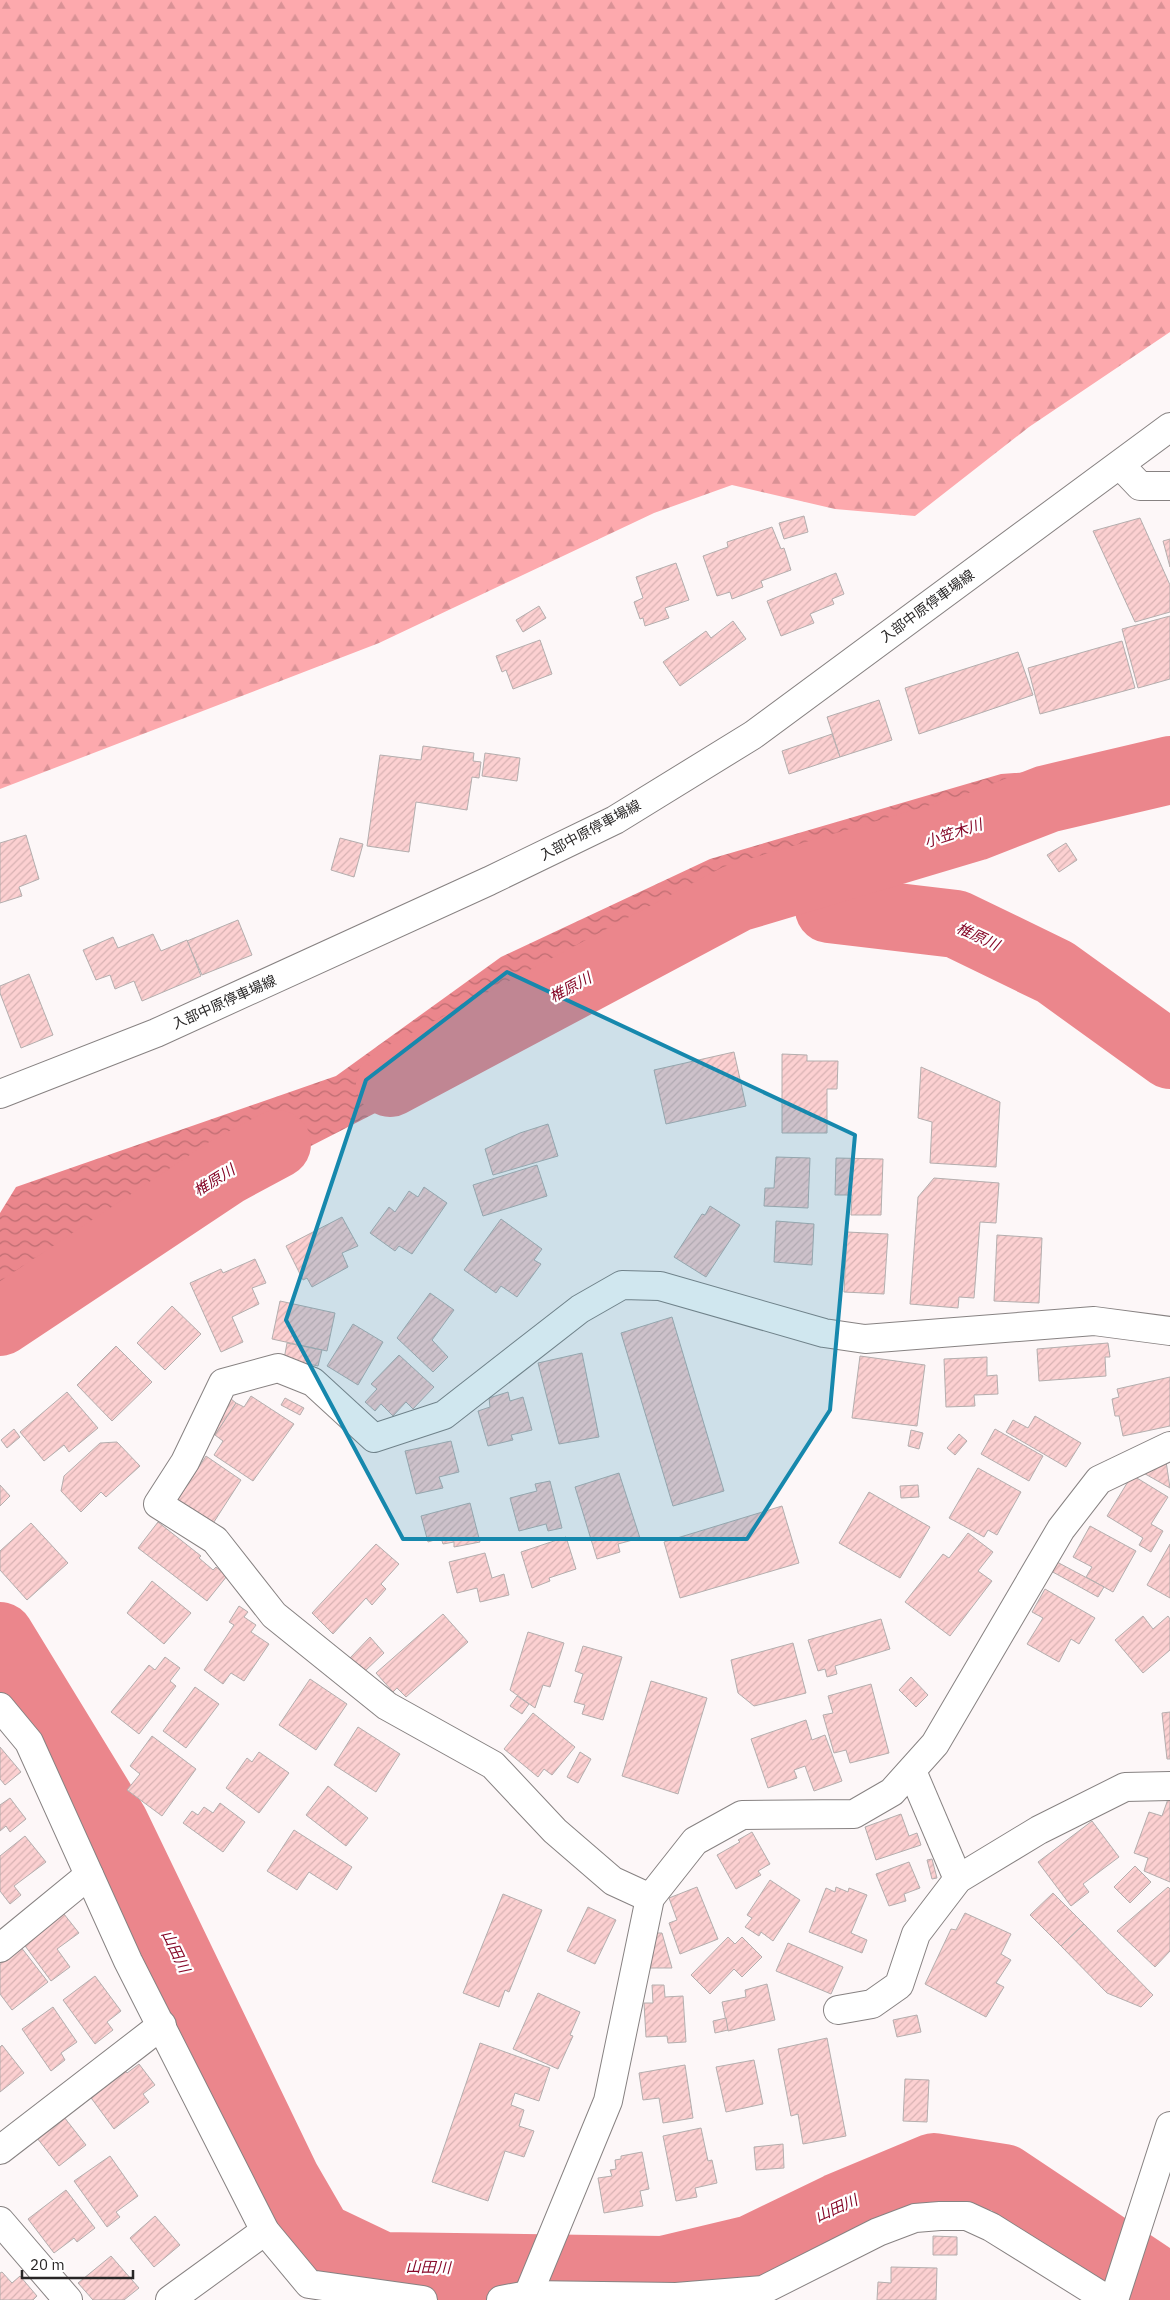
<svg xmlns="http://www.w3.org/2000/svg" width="1170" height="2300" font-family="'IBM Plex Sans','Noto Sans JP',sans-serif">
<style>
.forest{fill:url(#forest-firs)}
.water{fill:url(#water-waves)}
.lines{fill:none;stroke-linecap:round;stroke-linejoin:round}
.river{stroke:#eb868c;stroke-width:68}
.building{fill:url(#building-hatch);stroke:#b4aeae}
.street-casing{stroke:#878282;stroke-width:30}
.secondary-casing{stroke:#878282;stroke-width:30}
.street{stroke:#fff;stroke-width:28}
.secondary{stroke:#fff;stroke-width:28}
.marked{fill:#1688ad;fill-opacity:0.2;stroke:#1688ad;stroke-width:4;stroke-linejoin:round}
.labels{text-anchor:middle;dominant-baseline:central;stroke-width:4.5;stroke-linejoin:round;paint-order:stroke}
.street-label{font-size:14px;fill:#282626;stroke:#fff}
.water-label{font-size:15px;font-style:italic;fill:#860828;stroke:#fff}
</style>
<defs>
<pattern id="forest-firs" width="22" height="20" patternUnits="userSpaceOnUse" patternTransform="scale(1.25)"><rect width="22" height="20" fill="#fda9ad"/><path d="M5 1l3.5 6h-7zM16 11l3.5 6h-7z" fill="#d99195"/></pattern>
<pattern id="water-waves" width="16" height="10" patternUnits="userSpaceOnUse" patternTransform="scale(1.25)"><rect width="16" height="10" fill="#eb868c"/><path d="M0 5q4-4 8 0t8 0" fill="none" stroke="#be6d72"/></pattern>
<pattern id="building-hatch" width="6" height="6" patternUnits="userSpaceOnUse" patternTransform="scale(1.25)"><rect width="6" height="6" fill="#fcd0d1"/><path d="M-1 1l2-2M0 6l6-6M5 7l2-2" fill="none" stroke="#d8b2b3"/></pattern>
</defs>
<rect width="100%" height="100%" fill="#fdf7f8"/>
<polygon class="forest" points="0,0 1170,0 1170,332 1029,427 915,516 835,509 732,485 654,513 379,643 0,789"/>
<polygon class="water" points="1151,764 1006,787 917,815 905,825 778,872 843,899 1067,959 1170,1033 1170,1081 1074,979 980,943 845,919 710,901 630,926 623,942 523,990 476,1029 461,1068 426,1087 307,1148 152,1208 115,1237 0,1285 0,1213 16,1187 336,1076 501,957 710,859 1001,774"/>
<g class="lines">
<g class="river">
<polyline points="829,909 956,924 1055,972 1170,1055"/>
<polyline points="390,1083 737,898 975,827 1047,799 1170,770"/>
<polyline points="0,1322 227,1171 277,1144"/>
<polyline points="0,1636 115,1824 286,2179 319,2236 382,2266 663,2270 751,2249 838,2207 934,2167 1004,2178 1170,2289"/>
</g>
</g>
<g class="building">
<polygon points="804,516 808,532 784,539 779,523"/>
<polygon points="1140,518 1170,585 1170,612 1135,622 1093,531"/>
<polygon points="772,527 781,549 784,548 791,570 761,581 763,587 732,599 730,592 717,596 703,556 728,547 727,542"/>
<polygon points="1170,539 1170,567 1163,541"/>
<polygon points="676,563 689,600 665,608 669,618 645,626 643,618 640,619 634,602 643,598 636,577"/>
<polygon points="836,573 844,594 832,599 834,604 810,614 814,623 781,636 767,601"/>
<polygon points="539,606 546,618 523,632 516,620"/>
<polygon points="1170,616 1170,679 1138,688 1122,629"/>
<polygon points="733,621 746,639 680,686 663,662 706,631 711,638"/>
<polygon points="540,640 552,674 513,689 506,670 502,672 496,656"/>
<polygon points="1122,641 1135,688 1040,714 1028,668"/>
<polygon points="1018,652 1033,695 919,734 905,688"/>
<polygon points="879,700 892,740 840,757 827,717"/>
<polygon points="832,734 840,757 789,774 782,751"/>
<polygon points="423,746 474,753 473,761 481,762 479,778 472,777 467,810 416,802 409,852 367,846 380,755 421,760"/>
<polygon points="485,753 520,758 517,781 482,776"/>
<polygon points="26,835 39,879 19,887 22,896 0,903 0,843"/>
<polygon points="340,838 363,844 354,877 331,870"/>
<polygon points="1066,843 1077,860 1059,872 1047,855"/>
<polygon points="238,920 252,955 202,975 187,941"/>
<polygon points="153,934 161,951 187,940 201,976 142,1001 134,981 115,989 110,975 96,980 83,950 113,937 118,948"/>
<polygon points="29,974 53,1035 21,1048 0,993 0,986"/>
<polygon points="734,1052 746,1106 666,1124 654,1070"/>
<polygon points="782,1054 807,1055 807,1061 838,1061 837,1089 827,1089 827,1133 782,1133"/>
<polygon points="921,1067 1000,1102 996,1167 930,1163 932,1122 918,1118"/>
<polygon points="548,1124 558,1156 493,1175 485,1149 520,1133"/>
<polygon points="776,1157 810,1158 808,1208 764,1206 765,1188 774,1188"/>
<polygon points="836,1158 883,1159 881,1215 851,1215 852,1195 835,1195"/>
<polygon points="537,1165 547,1196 483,1216 473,1185"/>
<polygon points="934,1178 999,1183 996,1223 980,1222 974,1298 959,1297 958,1308 910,1304 918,1197"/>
<polygon points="424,1187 447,1203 412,1254 399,1246 395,1251 370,1233 389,1207 395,1212 409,1191 418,1197"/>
<polygon points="710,1206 740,1225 706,1277 674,1257 702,1214 705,1215"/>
<polygon points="342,1217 358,1246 342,1253 348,1267 312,1287 307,1278 303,1280 286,1246"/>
<polygon points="501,1219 542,1249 534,1260 541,1264 517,1297 501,1286 496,1293 464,1270"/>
<polygon points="776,1221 814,1224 812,1265 774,1262"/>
<polygon points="847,1232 888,1234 884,1294 844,1292"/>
<polygon points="997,1235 1042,1238 1039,1303 994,1301"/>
<polygon points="255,1259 266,1283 252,1288 259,1304 232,1317 243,1342 221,1352 190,1283 221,1269 223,1273"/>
<polygon points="430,1293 454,1310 432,1340 448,1357 433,1372 397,1338"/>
<polygon points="280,1301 335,1313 327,1351 272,1339"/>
<polygon points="172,1306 201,1334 165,1370 137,1343"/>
<polygon points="672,1317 724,1491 673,1506 621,1333"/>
<polygon points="353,1324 383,1342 358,1385 327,1366"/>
<polygon points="287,1343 322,1350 318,1366 284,1359"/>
<polygon points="1108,1343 1110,1357 1105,1357 1106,1376 1039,1381 1037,1349"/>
<polygon points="116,1346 152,1382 112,1421 77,1385"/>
<polygon points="582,1353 599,1437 559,1444 538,1363"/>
<polygon points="399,1355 434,1387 413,1409 406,1402 393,1416 381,1404 375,1411 365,1402 377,1389 371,1384"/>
<polygon points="860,1356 925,1365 917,1426 852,1418"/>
<polygon points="987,1357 987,1376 997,1375 998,1394 974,1395 975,1406 946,1407 944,1359"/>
<polygon points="1170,1377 1170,1426 1123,1436 1119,1416 1115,1416 1112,1399 1119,1397 1117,1389"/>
<polygon points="67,1392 98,1428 69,1452 64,1445 44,1461 20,1432"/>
<polygon points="508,1392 510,1401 523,1397 532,1430 511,1435 513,1440 488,1446 478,1411 490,1407 489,1398"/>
<polygon points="225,1394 236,1403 215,1435 208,1431"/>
<polygon points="251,1396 294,1424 253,1481 214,1455 223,1441 215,1435 236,1403 244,1407"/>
<polygon points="285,1398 304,1408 300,1415 281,1405"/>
<polygon points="1035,1416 1081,1443 1066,1467 1006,1432 1013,1420 1028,1428"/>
<polygon points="14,1429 20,1437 7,1448 1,1440"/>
<polygon points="995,1429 1043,1456 1029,1481 981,1454"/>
<polygon points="911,1430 923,1433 919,1449 908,1446"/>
<polygon points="959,1434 967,1441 955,1455 947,1448"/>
<polygon points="451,1441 459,1472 439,1477 443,1488 416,1494 405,1451"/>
<polygon points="117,1442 140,1466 106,1497 101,1492 81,1512 61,1491 64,1476 100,1443"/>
<polygon points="206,1456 241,1480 212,1525 177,1501"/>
<polygon points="1166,1461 1170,1488 1140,1471"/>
<polygon points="978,1468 1021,1492 997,1535 988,1530 984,1537 949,1518"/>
<polygon points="619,1473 640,1538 618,1544 620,1552 597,1559 575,1487"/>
<polygon points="1132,1475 1168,1497 1151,1524 1163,1531 1151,1552 1139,1545 1143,1538 1107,1516"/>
<polygon points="550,1481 562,1528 548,1531 546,1524 519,1531 510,1498 537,1491 535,1484"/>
<polygon points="0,1485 10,1496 0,1506"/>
<polygon points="918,1485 919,1497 901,1498 900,1486"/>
<polygon points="869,1492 930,1527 900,1578 839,1543"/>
<polygon points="470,1503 480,1542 454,1547 454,1542 443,1544 441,1538 428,1542 421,1516"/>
<polygon points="782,1506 799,1563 680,1598 664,1542"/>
<polygon points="158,1522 201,1556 199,1558 213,1570 216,1567 227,1576 207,1601 138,1548"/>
<polygon points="31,1523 68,1563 27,1600 0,1570 0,1551"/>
<polygon points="1090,1526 1136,1551 1113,1592 1086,1577 1092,1567 1073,1557"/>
<polygon points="968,1533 993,1552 978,1571 992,1581 950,1636 905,1602 943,1554 949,1558"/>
<polygon points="566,1537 576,1569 549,1578 550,1581 532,1588 521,1552"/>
<polygon points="376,1544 399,1564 381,1584 386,1589 372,1605 366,1598 333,1634 312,1613"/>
<polygon points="1170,1544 1170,1598 1147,1585"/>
<polygon points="485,1553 492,1578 504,1574 509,1595 480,1602 477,1588 457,1593 449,1562"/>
<polygon points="1057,1562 1104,1587 1098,1597 1051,1571"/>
<polygon points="152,1581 191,1613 164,1644 127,1613"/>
<polygon points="1045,1589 1095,1618 1079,1644 1071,1639 1059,1662 1027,1644 1043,1618 1032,1612"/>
<polygon points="239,1606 248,1612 244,1617 256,1625 251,1632 269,1644 244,1681 231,1673 223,1684 204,1670 234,1625 229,1622"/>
<polygon points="443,1614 468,1642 406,1697 397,1688 393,1692 376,1673"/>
<polygon points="1143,1616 1153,1629 1168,1616 1170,1619 1170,1650 1143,1673 1115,1640"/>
<polygon points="881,1619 890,1649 835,1666 837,1674 827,1677 825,1669 818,1671 808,1640"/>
<polygon points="528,1632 564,1643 550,1687 543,1685 535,1708 510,1690"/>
<polygon points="370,1637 384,1653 364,1672 350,1658"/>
<polygon points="793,1643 806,1693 754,1706 738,1693 731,1660"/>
<polygon points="583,1646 622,1657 603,1720 582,1714 585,1705 574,1702 583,1674 575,1671"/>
<polygon points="165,1657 180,1668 170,1681 176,1686 139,1734 111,1712 149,1665 155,1670"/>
<polygon points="911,1677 928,1695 916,1707 899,1690"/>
<polygon points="310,1679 347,1704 316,1750 279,1725"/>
<polygon points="651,1681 707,1698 678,1794 622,1776"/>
<polygon points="871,1684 889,1753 850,1763 846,1750 834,1753 823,1715 833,1713 828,1696"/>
<polygon points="195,1687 219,1704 186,1748 163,1731"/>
<polygon points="517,1696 529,1704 522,1714 510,1706"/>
<polygon points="1170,1712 1170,1759 1167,1759 1162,1713"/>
<polygon points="533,1713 575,1747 552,1775 544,1769 538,1777 504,1749"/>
<polygon points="806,1720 812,1740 825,1735 842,1781 814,1791 805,1766 794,1770 797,1778 768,1788 751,1739"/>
<polygon points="358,1727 400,1754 376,1792 334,1765"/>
<polygon points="152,1736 196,1769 162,1816 127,1790 140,1774 130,1766"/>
<polygon points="0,1747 21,1772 5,1785 0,1779"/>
<polygon points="259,1752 289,1773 259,1813 226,1788 247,1758 252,1762"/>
<polygon points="580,1752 591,1759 578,1783 567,1777"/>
<polygon points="328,1786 368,1818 346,1846 306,1815"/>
<polygon points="10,1798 26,1819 10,1832 6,1826 0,1831 0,1805"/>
<polygon points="1168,1799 1170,1799 1170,1882 1144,1871 1148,1858 1134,1853 1149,1812 1162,1816"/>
<polygon points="220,1803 245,1822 223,1852 183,1823 192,1811 198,1815 204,1807 213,1813"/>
<polygon points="901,1814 909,1836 917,1833 921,1845 876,1860 865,1827"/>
<polygon points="1092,1821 1119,1857 1083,1884 1089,1892 1071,1906 1038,1862"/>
<polygon points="294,1830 352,1867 337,1890 309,1872 297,1890 267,1871"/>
<polygon points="752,1832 770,1864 758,1871 761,1875 736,1889 717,1855 740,1842 738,1840"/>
<polygon points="25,1836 46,1862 14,1886 21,1895 10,1904 0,1891 0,1856"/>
<polygon points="932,1859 937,1878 932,1879 927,1860"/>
<polygon points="909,1862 920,1888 904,1894 906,1901 889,1906 876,1874"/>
<polygon points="1135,1866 1151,1882 1130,1903 1114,1887"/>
<polygon points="770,1880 800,1900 773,1941 761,1932 759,1936 745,1927 752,1918 747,1915"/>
<polygon points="697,1887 718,1939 680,1954 669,1923 677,1920 669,1898"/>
<polygon points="836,1887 848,1892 849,1888 867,1895 851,1933 867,1940 862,1953 809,1932 826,1888 835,1892"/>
<polygon points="1168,1887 1170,1889 1170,1951 1155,1967 1117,1931"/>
<polygon points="1053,1893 1084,1924 1061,1946 1030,1915"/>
<polygon points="503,1894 542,1910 509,1992 505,1990 499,2007 463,1993"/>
<polygon points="588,1907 616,1920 595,1964 567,1951"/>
<polygon points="60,1909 79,1933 57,1949 70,1967 51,1981 20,1939"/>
<polygon points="965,1913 1011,1934 1001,1954 1011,1960 996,1983 1004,1987 986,2017 925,1984 951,1929 956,1930"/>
<polygon points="1084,1924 1153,1995 1141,2007 1107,1993 1061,1946"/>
<polygon points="656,1933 662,1933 672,1968 650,1968"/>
<polygon points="728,1937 735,1944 742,1937 762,1957 742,1977 734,1969 710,1994 691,1975"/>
<polygon points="17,1942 48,1982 12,2010 0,1994 0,1955"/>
<polygon points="788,1943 843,1967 831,1994 776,1971"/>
<polygon points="95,1976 121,2011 107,2022 113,2030 95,2044 63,2000"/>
<polygon points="767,1984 775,2020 728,2031 722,2002 746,1997 745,1990"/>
<polygon points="652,1985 664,1985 665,1997 683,1996 686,2042 668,2043 667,2036 646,2037 644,2003 653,2003"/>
<polygon points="538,1993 580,2012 570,2035 573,2036 558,2069 513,2049"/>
<polygon points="53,2007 77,2042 61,2053 65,2060 51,2071 22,2029"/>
<polygon points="917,2015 921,2032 897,2037 893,2020"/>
<polygon points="726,2018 728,2030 715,2033 713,2021"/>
<polygon points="827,2038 846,2136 803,2144 798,2114 791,2116 778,2049"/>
<polygon points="480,2043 550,2068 539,2101 515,2093 511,2105 524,2110 519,2126 534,2131 524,2157 505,2151 488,2201 432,2182"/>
<polygon points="2,2045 24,2073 0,2092 0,2047"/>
<polygon points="754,2060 763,2104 726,2112 716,2067"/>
<polygon points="139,2064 155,2085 143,2094 149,2102 114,2129 86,2091 121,2065 127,2073"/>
<polygon points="685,2065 693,2118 663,2123 659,2098 643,2100 639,2073"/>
<polygon points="905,2079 929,2080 927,2122 903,2121"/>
<polygon points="64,2117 86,2145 59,2166 37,2138"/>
<polygon points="701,2128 708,2161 712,2160 717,2183 695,2188 697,2197 676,2201 663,2136"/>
<polygon points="783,2144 784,2168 756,2170 754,2147"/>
<polygon points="642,2152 649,2189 640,2191 643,2206 604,2213 598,2178 612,2176 610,2170 616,2169 615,2160 621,2159 621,2156"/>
<polygon points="110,2156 138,2196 116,2212 120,2217 107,2227 74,2181"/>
<polygon points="66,2190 95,2228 77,2242 74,2238 54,2253 28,2219"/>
<polygon points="155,2216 180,2245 154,2267 130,2238"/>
<polygon points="933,2236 957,2237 957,2255 933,2255"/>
<polygon points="111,2256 139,2288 124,2300 93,2300 78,2283"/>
<polygon points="891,2267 937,2268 936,2300 877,2300 878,2282 891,2283"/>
<polygon points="2,2272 12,2283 20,2276 37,2296 33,2300 0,2300 0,2273"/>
</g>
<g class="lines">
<defs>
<g id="street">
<polyline points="1120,465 1140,486 1170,486"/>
<polyline points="0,1707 29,1742 128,1961 265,2231 309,2284 423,2300"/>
<polyline points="912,1771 958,1879"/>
<polyline points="650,1898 613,1881 555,1831 493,1765 387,1706 274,1615 215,1540 158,1504 185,1462 223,1383 278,1368 313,1382 374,1438 444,1415 580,1309 622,1285 660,1286 824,1333 865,1339 1094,1321 1170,1331"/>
<polyline points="0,1948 89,1875"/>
<polyline points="838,2010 872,2004 899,1985 916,1934 958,1879 1039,1830 1125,1787 1170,1786"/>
<polyline points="0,2150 162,2025"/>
<polyline points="0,2221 68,2300"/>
<polyline points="528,2295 608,2101 650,1898 695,1841 742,1815 854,1814 892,1792 935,1744 1061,1529 1099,1480 1170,1446"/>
<polyline points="170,2300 265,2231"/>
<polyline points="501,2300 528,2295 676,2297 763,2290 878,2232 915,2218 940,2216 967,2216 991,2227 1108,2300"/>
<polyline points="1114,2300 1170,2126"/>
</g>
<polyline id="secondary" points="0,1094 156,1033 489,881 615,820 753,735 1170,427"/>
</defs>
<use href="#street" class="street-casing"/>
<use href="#secondary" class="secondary-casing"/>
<use href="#street" class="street"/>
<use href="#secondary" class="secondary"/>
</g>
<path class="marked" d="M507,972L855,1135L830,1410L747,1539H403L286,1320L366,1080Z"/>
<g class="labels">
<g class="street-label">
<text transform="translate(927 606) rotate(-36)">入部中原停車場線</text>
<text transform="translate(590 830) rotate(-28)">入部中原停車場線</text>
<text transform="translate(224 1002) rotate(-24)">入部中原停車場線</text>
</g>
<g class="water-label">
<text transform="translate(953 833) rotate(-18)">小笠木川</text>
<text transform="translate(978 936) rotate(25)">椎原川</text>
<text transform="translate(570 987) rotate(-28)">椎原川</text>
<text transform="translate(214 1180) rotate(-32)">椎原川</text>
<text transform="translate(176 1951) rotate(64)">山田川</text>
<text transform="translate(836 2208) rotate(-24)">山田川</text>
<text transform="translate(428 2267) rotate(1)">山田川</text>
</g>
</g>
<path d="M22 2270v8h111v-8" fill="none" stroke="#282626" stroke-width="2.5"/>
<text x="30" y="2270" font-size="15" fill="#282626" stroke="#ffffff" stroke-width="4" paint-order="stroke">20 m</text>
</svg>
